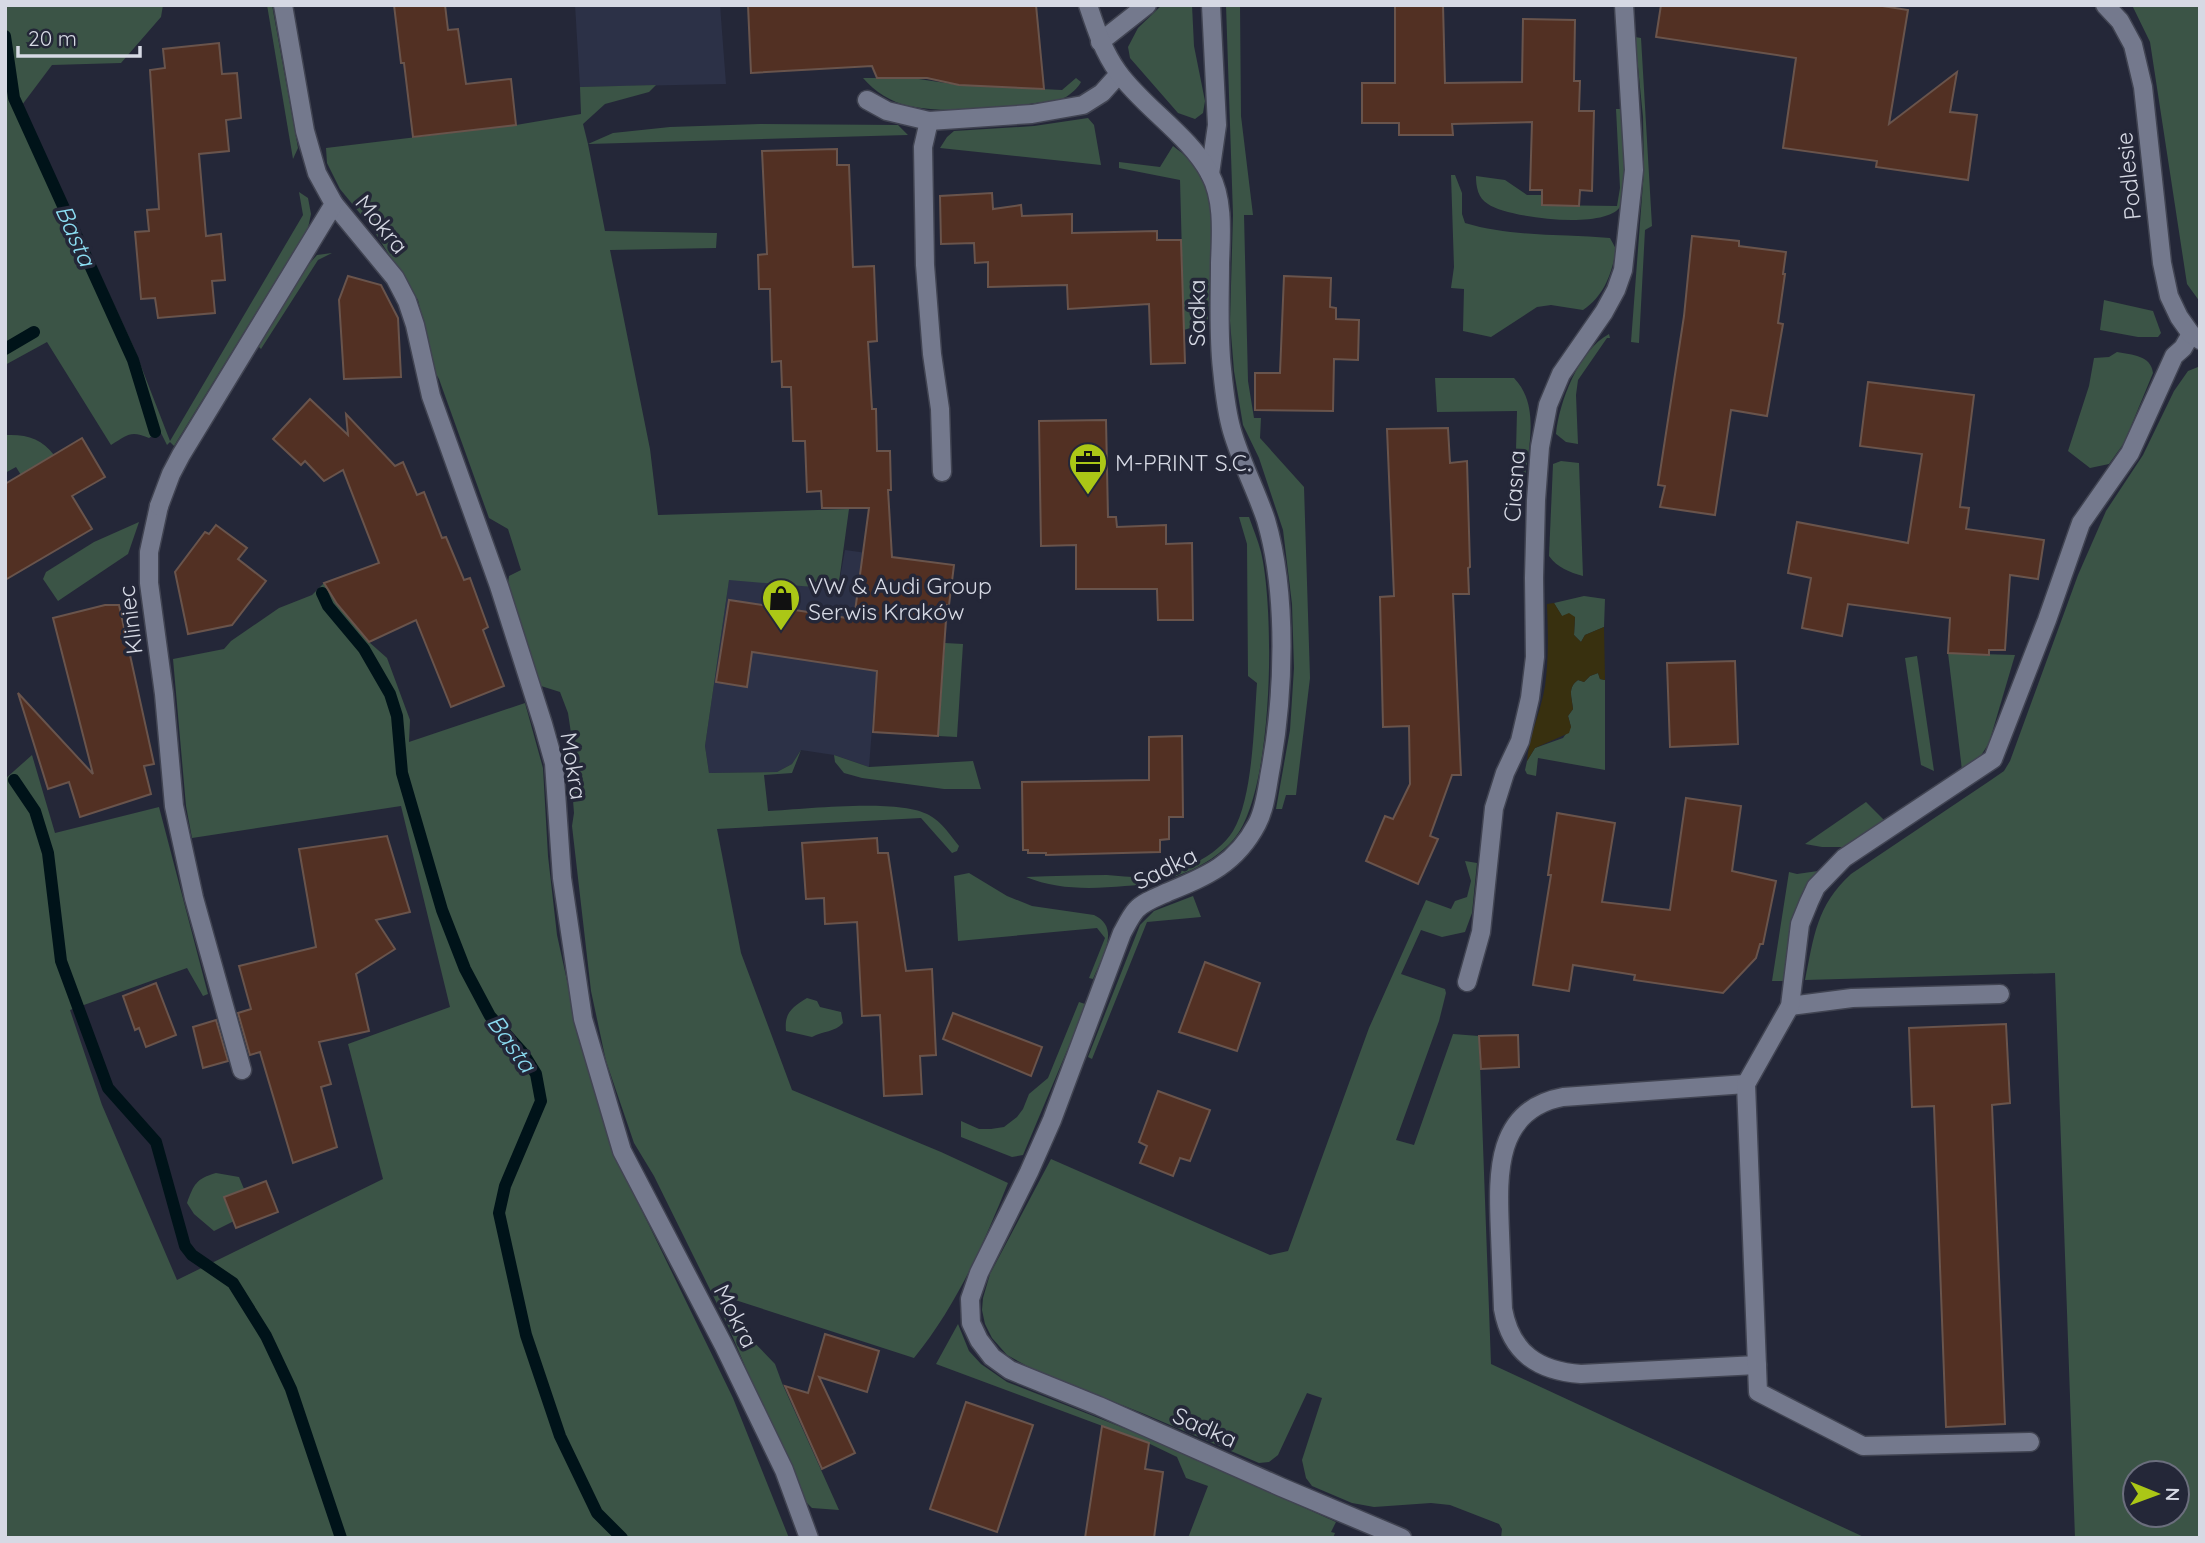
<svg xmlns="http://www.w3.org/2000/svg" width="2205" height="1543" font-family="Quicksand,sans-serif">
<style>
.built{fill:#2c3147}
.green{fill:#3b5446;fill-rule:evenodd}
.sand{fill:#38300f}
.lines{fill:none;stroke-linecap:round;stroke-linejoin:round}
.stream{stroke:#001319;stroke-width:12}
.building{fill:#523023;stroke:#69544c;stroke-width:2}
.lane-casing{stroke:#414452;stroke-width:21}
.street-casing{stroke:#414452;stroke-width:21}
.lane{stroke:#74798d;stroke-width:18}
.street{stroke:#74798d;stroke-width:18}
.labels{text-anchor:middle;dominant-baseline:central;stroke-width:7;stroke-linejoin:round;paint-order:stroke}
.street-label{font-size:23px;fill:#d6d9e4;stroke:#242738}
.poi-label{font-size:23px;fill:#d6d9e4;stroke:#242738;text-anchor:start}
.water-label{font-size:24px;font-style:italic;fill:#8adbf0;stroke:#242738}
</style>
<rect width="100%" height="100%" fill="#242738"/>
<g class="built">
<polygon points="575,5 720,5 726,84 580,87"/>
<polygon points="845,550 954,565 945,643 879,639 869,767 834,755 801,750 792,764 777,772 709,773 705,746 729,579 838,589"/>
</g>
<g class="green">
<path d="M5,5H163L161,17L121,63L52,65L22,105L134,348L170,441L303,215L299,192L308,198L311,214L308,228L174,446L170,442L167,445L160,431L149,438C130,430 128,435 111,445L47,342L5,365Z"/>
<polygon points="267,5 272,5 298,148 293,159"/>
<polygon points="1162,5 1192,5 1194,46 1205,101 1203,113 1195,119 1178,113 1130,58 1128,47 1138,28"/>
<polygon points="1226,5 1240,5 1241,116 1253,215 1244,215 1248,381 1254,418 1261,418 1260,438 1304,487 1310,678 1296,795 1286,795 1282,809 1276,809 1290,730 1294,668 1292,604 1283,530 1259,458 1243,425 1234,371 1230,321 1233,215"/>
<polygon points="2132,5 2200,5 2200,302 2187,284 2150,42"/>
<polygon points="1635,37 1641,38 1652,226 1645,230 1639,343 1631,342 1644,170 1643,117"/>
<path d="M863,78H912L959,85L1062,90L1076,78L1081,82C1078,88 1072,93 1066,97C1056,102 1040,102 1029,104C990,108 948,114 909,106C891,102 875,92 863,78Z"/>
<path d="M656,85L649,92L605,104L583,124L588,144L613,133L670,127L760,124L898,125L908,135L588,144L605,231L717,233L716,248L610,250L650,449L658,515L849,509L838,589L729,580L705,746L709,773L777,772L792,764L801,750L792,773L764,775L768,811C805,809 899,798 929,815C942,822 950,835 959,846L957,851L952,853L921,818L717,829L741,953L792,1090L941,1152L1008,1183C983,1245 957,1305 914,1358L729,1298L746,1334L775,1364L782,1383L839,1510L812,1508L800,1496L728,1326L654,1176L634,1143L606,1061L591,991L572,826L574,813L570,763L572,740L568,713L560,692L541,686L508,583L509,576L521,570L508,529L489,518L439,379L435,372L418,300L372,228L340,189L327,163L326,148L516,125L581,114L580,87Z"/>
<path d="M1616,109H1621C1622,132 1629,186 1621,205C1610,231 1507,218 1488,204C1478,198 1476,187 1476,176L1505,180L1527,195H1542L1543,205L1617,206L1620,188Z"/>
<polygon points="1088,118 1094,125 1101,165 940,148 947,137 954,131 1034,126"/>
<path d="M1173,146C1185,155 1196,164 1202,178C1219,215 1209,279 1208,319L1206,323L1184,330L1180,180L1119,168V162L1160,167Z"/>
<path d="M1451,175H1455L1462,193V214L1465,223C1511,237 1562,234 1610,238L1616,249C1612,274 1604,296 1583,310L1551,305L1537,307L1491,337L1463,331L1464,289L1451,288L1454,267Z"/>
<polygon points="332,253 318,260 261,349 257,345 309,264 317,255"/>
<polygon points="2104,300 2153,311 2161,333 2158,337 2138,337 2100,330"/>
<path d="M1609,334L1610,338H1607L1578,380L1576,395L1578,444L1566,442L1556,434C1559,402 1579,350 1609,334Z"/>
<path d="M2117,352C2132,355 2151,355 2153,373L2124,443L2109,464L2090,468L2068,451L2089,386L2094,358L2109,357Z"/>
<path d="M2198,367H2200V1538H2075L2055,973L1805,980C1814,937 1816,906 1851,874L1991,780L2004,771L2010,761L2078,575L2106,511L2143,455L2174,391L2188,371ZM2177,1473V1515H2135V1473Z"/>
<path d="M1435,378H1514C1541,406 1528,449 1524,485L1520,489L1515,490L1517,411L1437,412Z"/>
<path d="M6,435C27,434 42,439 54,455L21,475L16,467L5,473Z"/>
<path d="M1561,461L1579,463L1583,576C1569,572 1558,568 1549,556L1553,464Z"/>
<path d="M1239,517H1249C1253,529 1258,540 1261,552C1275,611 1274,792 1234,839C1208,869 1164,884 1125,886C1092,889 1057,890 1026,877C1053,876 1080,875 1107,875C1121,876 1136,878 1150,877C1179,873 1217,857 1233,831C1253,798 1254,723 1257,683L1248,676L1247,544Z"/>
<polygon points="139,522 128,554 58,601 43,579 46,572 94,542"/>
<polygon points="324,583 337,604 369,642 387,658 410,720 409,742 525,703 543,768 548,856 557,935 576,1022 610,1145 733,1398 789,1538 5,1538 5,779 32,755 55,833 159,807 208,994 203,996 187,968 70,1010 102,1105 177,1280 383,1179 348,1044 450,1007 401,806 192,838 186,806 173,659 224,649 231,641 279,608 312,595"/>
<polygon points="1584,596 1605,599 1604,627 1585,635 1581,642 1574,635 1575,617 1562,616 1554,603"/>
<polygon points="945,643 963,644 957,737 938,736"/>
<polygon points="1948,653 2015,655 1989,743 1980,757 1962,770"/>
<polygon points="1917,656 1934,771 1921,765 1905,658"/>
<path d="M1598,673L1600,679L1605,680V770L1538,758L1536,776L1527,774L1525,770L1527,761L1535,748L1563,738L1571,727L1568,716L1573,709C1572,697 1567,688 1578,680L1584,682L1590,676Z"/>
<polygon points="834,755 869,767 973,761 981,789 944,789 862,778 844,773 835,762"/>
<polygon points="1866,802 1885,821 1846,847 1822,847 1805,844"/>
<polygon points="1465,861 1477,863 1472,913 1465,932 1442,937 1421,930 1401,974 1445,989 1446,993 1439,1021 1396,1140 1414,1145 1453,1034 1479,1036 1491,1364 1866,1538 1501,1538 1502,1529 1499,1524 1450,1505 1431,1503 1374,1507 1352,1503 1312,1486 1306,1478 1302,1460 1322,1398 1307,1393 1278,1455 1269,1462 1259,1463 1142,1413 1036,1371 1007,1355 992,1338 985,1324 982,1310 983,1298 990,1274 1051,1159 1270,1255 1288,1251 1369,1028 1426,900 1451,909 1455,901 1467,897 1471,881"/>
<path d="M1818,871C1791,901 1790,943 1784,981H1772L1789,872L1797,874Z"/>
<path d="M969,873L1007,896L1032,906L1094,915C1122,928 1101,958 1093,979L1089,978L1105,938L1097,928L958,941L954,876Z"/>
<polygon points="1193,896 1201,917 1147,922 1092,1059 1088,1057 1140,925 1154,911"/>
<path d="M807,998L817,1001L820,1007L841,1012L843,1023C835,1032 823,1031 812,1037L786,1031C784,1012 793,1007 807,998Z"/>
<polygon points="1079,1002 1085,1004 1079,1022 1023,1155 1012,1157 961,1137 961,1121 979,1129 991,1129 1004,1127 1017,1117 1023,1109 1029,1094 1048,1078"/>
<path d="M216,1173L239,1177L244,1189L225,1197L234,1221L214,1231L194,1214L187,1203C194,1184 196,1179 216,1173Z"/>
<polygon points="958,1324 969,1351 981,1364 1007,1382 1149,1438 1336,1522 1331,1532 1335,1533 1333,1538 1188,1538 1208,1486 1186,1478 1177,1457 1148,1443 936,1364"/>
</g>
<path class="sand" d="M1554,603L1562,616L1569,613L1575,617L1574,635L1581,642L1585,635L1604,627L1605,680L1600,679L1598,673L1590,676L1584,682L1578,680C1567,688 1572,697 1573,709L1568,716L1571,727L1569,733L1535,748L1527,761C1529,735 1541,712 1545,686C1549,659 1548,631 1547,604Z"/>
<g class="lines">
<g class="stream">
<polyline points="5,36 14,98 133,360 155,432"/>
<polyline points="5,349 34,332"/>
<polyline points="322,593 328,606 364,649 390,694 397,716 402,773 442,910 465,969 490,1016 523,1053 536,1074 541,1101 505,1186 499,1213 526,1335 560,1436 597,1513 622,1538"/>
<polyline points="14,780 35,811 48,853 61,961 108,1088 156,1142 185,1246 192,1255 233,1283 266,1336 291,1389 341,1538"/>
</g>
</g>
<g class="building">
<polygon points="394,5 445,5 448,30 458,29 466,84 511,79 516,125 413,137 404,63 401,63"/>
<polygon points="748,5 1036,5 1044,89 959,85 927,78 877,78 872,66 751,73"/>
<polygon points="1395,5 1443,5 1445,83 1522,82 1523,19 1575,20 1574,81 1580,81 1579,111 1594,111 1592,191 1580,190 1579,206 1542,205 1542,190 1530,190 1532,122 1452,124 1453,135 1399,135 1399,123 1362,123 1362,83 1395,83"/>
<polygon points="1661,5 1876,5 1908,10 1889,124 1957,72 1950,112 1977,115 1968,180 1876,167 1877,161 1783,148 1796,58 1656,37"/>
<polygon points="219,43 222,74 237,73 241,118 226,120 229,151 199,154 206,236 221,234 225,280 212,281 215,313 158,318 155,298 141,299 135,232 149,231 147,210 159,209 150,70 165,68 163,49"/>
<polygon points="837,149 837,165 849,165 853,267 874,266 877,341 868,342 872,409 876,409 877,451 890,451 891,490 888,490 892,557 954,565 949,605 947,605 938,736 873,732 877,671 752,652 747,687 716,682 729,600 854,619 869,508 822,508 821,491 807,492 805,441 793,441 791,387 782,387 781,361 772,362 770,289 759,289 758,255 767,254 762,151"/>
<polygon points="992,193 993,209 1021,205 1022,216 1072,214 1072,233 1157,231 1157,240 1181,240 1185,363 1151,364 1149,304 1068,309 1067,285 988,287 988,262 975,263 974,243 941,244 940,196"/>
<polygon points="1692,236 1739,241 1739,246 1786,252 1783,274 1785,274 1778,323 1783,324 1767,416 1731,410 1715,515 1660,507 1665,486 1658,485 1684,316"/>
<polygon points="348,276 381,285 398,318 401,377 344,379 339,300"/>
<polygon points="1284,276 1331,278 1330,307 1336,308 1336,319 1359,320 1358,360 1334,359 1333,411 1255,410 1255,373 1280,373"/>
<polygon points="1868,382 1974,395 1960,507 1969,508 1966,529 2044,540 2038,579 2010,575 2005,650 1989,650 1989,655 1948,653 1950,618 1848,604 1842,636 1802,628 1811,578 1788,573 1797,522 1908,543 1922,454 1860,446"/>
<polygon points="310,399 348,435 346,414 395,466 403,462 417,495 424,492 442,538 446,537 464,580 470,578 488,627 483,630 504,686 451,707 416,620 369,642 337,604 324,583 379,563 343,470 324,481 305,461 301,465 273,439"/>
<polygon points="1106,420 1108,517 1116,517 1117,527 1166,525 1166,544 1192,543 1193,620 1158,620 1157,589 1076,589 1076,545 1041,546 1039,421"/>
<polygon points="1448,428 1450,463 1467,461 1470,567 1468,568 1469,594 1453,594 1461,775 1452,775 1430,836 1438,839 1418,884 1366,861 1385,816 1393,819 1410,784 1409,726 1383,727 1380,597 1394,596 1387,429"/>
<polygon points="82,438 105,477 72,496 92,529 5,580 5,484"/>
<polygon points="216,525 247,548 238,559 266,581 232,625 188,634 175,572 205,532 209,534"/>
<polygon points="105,605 119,605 154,764 144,766 151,794 80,817 69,782 48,789 18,693 93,774 53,618"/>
<polygon points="1735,661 1738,744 1670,747 1667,663"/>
<polygon points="1182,736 1183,817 1169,817 1169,839 1160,840 1160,852 1046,855 1046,853 1028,853 1028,850 1023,850 1022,782 1149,780 1149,737"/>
<polygon points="1686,798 1741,806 1732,871 1776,881 1763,944 1760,944 1756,958 1723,993 1634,980 1635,975 1573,965 1569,991 1533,985 1551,875 1548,875 1557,813 1615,823 1602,902 1670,910"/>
<polygon points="387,836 410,912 376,920 395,949 356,974 369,1031 319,1042 331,1084 321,1087 337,1147 293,1163 260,1052 250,1055 238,1013 251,1009 239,966 316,947 299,849"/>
<polygon points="877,838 878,853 888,853 906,971 932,969 936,1055 920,1056 922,1094 884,1096 880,1015 862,1016 857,922 825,924 824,898 806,899 802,843"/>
<polygon points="1205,962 1260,983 1237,1051 1179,1032"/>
<polygon points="156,983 176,1035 146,1047 139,1028 135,1030 123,996"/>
<polygon points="953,1013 1042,1047 1031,1076 943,1039"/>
<polygon points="216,1020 228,1061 203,1068 193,1027"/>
<polygon points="2006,1024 2010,1103 1992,1105 2005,1424 1946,1427 1934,1106 1912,1107 1909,1028"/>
<polygon points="1518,1035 1519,1067 1481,1069 1479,1036"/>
<polygon points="1158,1091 1210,1110 1190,1161 1180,1158 1173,1176 1140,1163 1147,1146 1139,1142"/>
<polygon points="266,1181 278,1212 236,1228 224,1197"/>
<polygon points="825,1334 879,1351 867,1392 819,1377 855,1453 822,1469 785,1386 808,1393"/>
<polygon points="966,1402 1033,1425 997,1532 930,1509"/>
<polygon points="1102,1426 1149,1443 1145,1469 1163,1472 1154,1538 1085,1538"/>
</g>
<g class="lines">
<defs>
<g id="lane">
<polyline points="1100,42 1147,5"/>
<polyline points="867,100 887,111 929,121 1032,114 1083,105 1102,93 1119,74"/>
<polyline points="929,121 923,147 925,265 932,354 940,409 942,472"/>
<polyline points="1210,174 1217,125 1211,5"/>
<polyline points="334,204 395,278 407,301 415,325 431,396 499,586 543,724 554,763 562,878 583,1019 622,1151 724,1346 784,1470 809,1538"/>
<polyline points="159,506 149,552 149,583 164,694 174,806 194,898 242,1070"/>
<polyline points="1790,1006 1852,998 2000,994"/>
<path d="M1746,1084L1563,1097C1493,1110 1498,1178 1500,1233C1501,1259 1502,1284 1503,1309C1511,1353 1538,1371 1581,1374L1757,1365"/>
<polyline points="2030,1442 1863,1446 1758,1392 1746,1084 1790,1006 1800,924 1809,902 1816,887 1844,858 1993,759 2047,620 2081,523 2130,453 2174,356 2183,348 2191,334"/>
</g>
<g id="street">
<path d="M1088,5C1096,29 1103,51 1118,72C1143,107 1190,136 1210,174C1224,200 1221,235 1220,263C1220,298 1218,334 1222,369C1224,389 1226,411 1232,431C1241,462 1256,490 1266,520C1288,595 1284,697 1270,772C1267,789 1265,809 1257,824C1236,864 1207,876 1168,892C1157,897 1143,902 1136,910C1130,917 1126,926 1122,933L1052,1120L1029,1172L979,1273L970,1299L971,1323L979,1340L992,1357L1010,1370L1099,1406L1281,1487L1402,1538"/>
<polyline points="2105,5 2120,21 2133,45 2143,87 2162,263 2169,296 2179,317 2191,334 2200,340"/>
<polyline points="159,506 171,474 181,455 334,204 317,173 305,131 283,5"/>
<polyline points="1467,982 1481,932 1494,808 1505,773 1520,741 1530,698 1535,657 1534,578 1536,500 1540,447 1548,405 1561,374 1604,312 1616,290 1623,270 1634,170 1624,5"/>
</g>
</defs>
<use href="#lane" class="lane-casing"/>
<use href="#street" class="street-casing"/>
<use href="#lane" class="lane"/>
<use href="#street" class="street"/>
</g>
<defs>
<symbol id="office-pin" viewBox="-11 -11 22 30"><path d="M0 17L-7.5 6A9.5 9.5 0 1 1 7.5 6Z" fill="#abc716" stroke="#242738"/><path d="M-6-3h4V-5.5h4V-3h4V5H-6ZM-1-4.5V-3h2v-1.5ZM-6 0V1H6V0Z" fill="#111"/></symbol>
<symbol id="shop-pin" viewBox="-11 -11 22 30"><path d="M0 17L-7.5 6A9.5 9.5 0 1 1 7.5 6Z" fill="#abc716" stroke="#242738"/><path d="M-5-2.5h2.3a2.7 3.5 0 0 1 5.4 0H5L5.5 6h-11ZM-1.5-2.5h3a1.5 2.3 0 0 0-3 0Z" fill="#111"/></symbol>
</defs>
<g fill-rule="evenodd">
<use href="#office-pin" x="1066" y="440" width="44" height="60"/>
<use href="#shop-pin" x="759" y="576" width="44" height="60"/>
</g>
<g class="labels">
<g class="street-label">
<text transform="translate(2128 176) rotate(-96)">Podlesie</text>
<text transform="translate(382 224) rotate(51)">Mokra</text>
<text transform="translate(1196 313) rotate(-90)">Sadka</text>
<text transform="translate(1514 486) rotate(-86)">Ciasna</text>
<text transform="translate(130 620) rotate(-97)">Kliniec</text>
<text transform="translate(574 766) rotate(81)">Mokra</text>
<text transform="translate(1165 868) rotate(-26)">Sadka</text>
<text transform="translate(736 1316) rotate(63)">Mokra</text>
<text transform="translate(1205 1427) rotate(24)">Sadka</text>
</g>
<g class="poi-label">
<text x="1115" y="462">M-PRINT S.C.</text>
<text x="808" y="585">VW &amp; Audi Group<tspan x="808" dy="26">Serwis Kraków</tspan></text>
</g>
<g class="water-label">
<text transform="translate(76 235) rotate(66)">Basta</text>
<text transform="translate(512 1043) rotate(54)">Basta</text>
</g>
</g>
<rect width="2205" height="1543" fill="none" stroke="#d6d9e4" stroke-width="14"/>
<g transform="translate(2156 1494) rotate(91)"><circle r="33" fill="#242738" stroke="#6b6e7d" stroke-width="2"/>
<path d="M0-5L12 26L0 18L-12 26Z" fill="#abc716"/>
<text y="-10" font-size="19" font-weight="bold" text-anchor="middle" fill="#d6d9e4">N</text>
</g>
<path d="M18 46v10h122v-10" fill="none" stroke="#d6d9e4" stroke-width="3.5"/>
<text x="28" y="46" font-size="21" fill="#d6d9e4" stroke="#242738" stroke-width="5" paint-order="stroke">20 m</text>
</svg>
